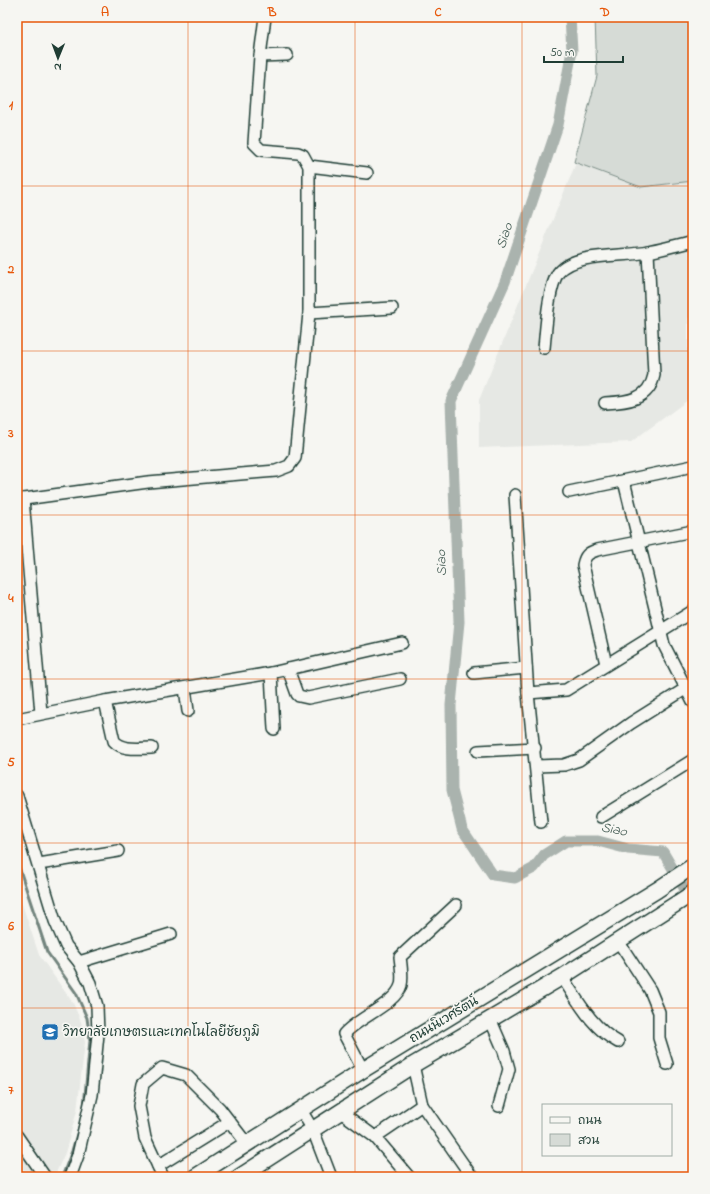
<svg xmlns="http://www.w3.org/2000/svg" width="710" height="1194" font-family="'Indie Flower','Playpen Sans Thai',sans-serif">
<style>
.built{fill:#e6e8e4}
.green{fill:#d6dbd6;stroke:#7a8c85}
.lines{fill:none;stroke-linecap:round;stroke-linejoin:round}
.stream{stroke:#72847d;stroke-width:3}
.canal{stroke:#aab3ae;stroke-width:11}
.minor-casing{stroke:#1f3d34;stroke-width:14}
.major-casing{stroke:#1f3d34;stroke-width:18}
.minor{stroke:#f6f6f2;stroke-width:11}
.major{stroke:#f6f6f2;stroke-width:15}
.grid{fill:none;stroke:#e8590c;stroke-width:1;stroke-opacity:0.55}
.labels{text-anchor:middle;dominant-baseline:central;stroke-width:3.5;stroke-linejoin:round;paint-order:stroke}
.street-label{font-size:13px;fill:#1f3d34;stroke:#f6f6f2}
.poi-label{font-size:13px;fill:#1f3d34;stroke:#f6f6f2;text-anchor:start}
.water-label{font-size:14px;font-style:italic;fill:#425a52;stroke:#f6f6f2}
.neatline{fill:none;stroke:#e8590c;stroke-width:1.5}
.grid-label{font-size:13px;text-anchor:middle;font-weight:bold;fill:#e8590c}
</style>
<rect width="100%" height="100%" fill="#f6f6f2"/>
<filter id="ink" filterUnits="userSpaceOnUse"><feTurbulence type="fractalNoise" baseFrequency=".025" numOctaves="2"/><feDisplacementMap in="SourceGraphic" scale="8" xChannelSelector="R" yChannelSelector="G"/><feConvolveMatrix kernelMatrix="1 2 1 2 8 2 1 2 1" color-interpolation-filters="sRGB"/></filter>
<g filter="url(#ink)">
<g class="built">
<polygon points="576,163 641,187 693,181 693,317 688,318 688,400 631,442 479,448 479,400"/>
<polygon points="17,889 39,955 73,1003 81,1022 85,1042 77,1111 65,1153 54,1177 17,1177"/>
</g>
<polygon class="green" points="595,17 693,17 693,181 641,187 574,162 597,76"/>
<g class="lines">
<g class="stream">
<polyline points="17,861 47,952 76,993 87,1018 90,1040 84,1107"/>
<polyline points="62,1177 72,1151 80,1124"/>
</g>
<polyline class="canal" points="570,17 572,51 558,125 505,282 451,401 459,622 451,705 452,790 462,829 493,875 515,878 534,868 544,855 566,841 598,841 628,849 663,852 693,903"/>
<defs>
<g id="minor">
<polyline points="260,56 287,55"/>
<polyline points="309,166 367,173"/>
<polyline points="309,313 392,308"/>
<path d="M544,348C546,329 548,288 558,273C574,252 624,257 648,252C663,249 678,245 693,241"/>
<path d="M605,403C627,402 649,400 654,375L648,252"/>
<polyline points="624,481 664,645 693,702"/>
<polyline points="569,492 693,466"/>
<polyline points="515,495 528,693 541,822"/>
<polyline points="23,499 41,713"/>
<polyline points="17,500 148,482 276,471 289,466 295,458 309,313 309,166 303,155 298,153 261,150 254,143 260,56 265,17"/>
<path d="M606,664L583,565C585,555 588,553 597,550L693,531"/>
<polyline points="288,669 297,694 299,696 308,698 400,679"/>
<polyline points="271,673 274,729"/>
<polyline points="474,673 526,668"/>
<polyline points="185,688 188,711"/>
<polyline points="528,693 566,690 693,611"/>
<path d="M105,701L114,741C123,751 139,748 152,748"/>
<polyline points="17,719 105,701 271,673 402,643"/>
<polyline points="478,751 535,748"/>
<polyline points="536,766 564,765 579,760 631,723 693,684"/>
<polyline points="17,796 55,921 66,946 79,962 90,983 97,1006 98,1034 92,1095 78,1155 70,1177"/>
<polyline points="601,817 693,760"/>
<polyline points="39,864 118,851"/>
<polyline points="618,941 650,990 659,1012 659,1038 667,1064"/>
<polyline points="79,962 171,934"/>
<path d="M562,977C578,1001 592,1028 618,1042"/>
<polyline points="491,1021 504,1051 509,1069 499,1106"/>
<polyline points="413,1065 422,1105 472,1177"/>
<path d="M363,1070L344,1034C357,1018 396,1004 401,985C403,977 401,965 400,957L456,905"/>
<polyline points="301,1110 313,1130 331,1177"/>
<polyline points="341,1112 375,1137 409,1177"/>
<polyline points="17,1136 45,1177"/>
<polyline points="375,1137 422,1105"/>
<polyline points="158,1166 229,1122"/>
<polyline points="163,1177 145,1138 139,1106 143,1084 162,1068 186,1075 220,1109 247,1144"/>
</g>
<g id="major">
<polyline points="195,1177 363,1070 657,890 693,866"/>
<polyline points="239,1177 413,1065 562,977 693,893"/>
</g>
</defs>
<use href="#minor" class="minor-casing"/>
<use href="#major" class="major-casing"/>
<use href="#minor" class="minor"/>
<use href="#major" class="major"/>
</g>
</g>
<path class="grid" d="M188,17V1177M355,17V1177M522,17V1177M17,186H693M17,351H693M17,515H693M17,679H693M17,843H693M17,1008H693"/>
<defs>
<symbol id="university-square" viewBox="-11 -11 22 22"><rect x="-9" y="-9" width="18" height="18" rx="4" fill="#1f6fb2" stroke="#f6f6f2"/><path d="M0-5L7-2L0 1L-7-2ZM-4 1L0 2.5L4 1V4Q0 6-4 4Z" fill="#fff"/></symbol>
</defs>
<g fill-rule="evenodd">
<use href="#university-square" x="40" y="1022" width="20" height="20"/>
</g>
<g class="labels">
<g class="street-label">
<text transform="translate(444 1020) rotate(-31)">ถนนนิเวศรัตน์</text>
</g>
<g class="poi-label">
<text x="63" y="1032">วิทยาลัยเกษตรและเทคโนโลยีชัยภูมิ</text>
</g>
<g class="water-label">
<text transform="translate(505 236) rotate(-72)">Siao</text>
<text transform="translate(442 563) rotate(-92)">Siao</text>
<text transform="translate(614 830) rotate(11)">Siao</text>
</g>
</g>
<rect width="710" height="1194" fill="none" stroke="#f6f6f2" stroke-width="44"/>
<rect x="542" y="1104" width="130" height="52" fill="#f6f6f2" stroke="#a0aca6"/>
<rect x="550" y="1117" width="20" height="6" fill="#f6f6f2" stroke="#a0aca6"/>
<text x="578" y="1124" font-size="12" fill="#1f3d34">ถนน</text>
<rect x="550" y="1134" width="20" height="12" fill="#d6dbd6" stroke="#a0aca6"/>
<text x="578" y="1144" font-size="12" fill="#1f3d34">สวน</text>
<g transform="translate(58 58) rotate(181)" stroke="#f6f6f2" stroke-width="3" paint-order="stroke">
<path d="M0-3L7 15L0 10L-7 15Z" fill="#1f3d34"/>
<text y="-6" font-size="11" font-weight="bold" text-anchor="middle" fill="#1f3d34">N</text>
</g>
<path d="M544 56v6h79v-6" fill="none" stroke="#1f3d34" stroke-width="2"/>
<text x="550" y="56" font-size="12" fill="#1f3d34" stroke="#f6f6f2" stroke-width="3" paint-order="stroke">50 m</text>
<rect x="22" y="22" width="666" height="1150" class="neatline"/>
<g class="grid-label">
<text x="105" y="16">A</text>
<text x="272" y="16">B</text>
<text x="438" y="16">C</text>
<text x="605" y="16">D</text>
<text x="11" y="109">1</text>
<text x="11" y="273">2</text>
<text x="11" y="437">3</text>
<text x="11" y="602">4</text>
<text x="11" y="766">5</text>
<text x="11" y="930">6</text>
<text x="11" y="1094">7</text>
</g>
</svg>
